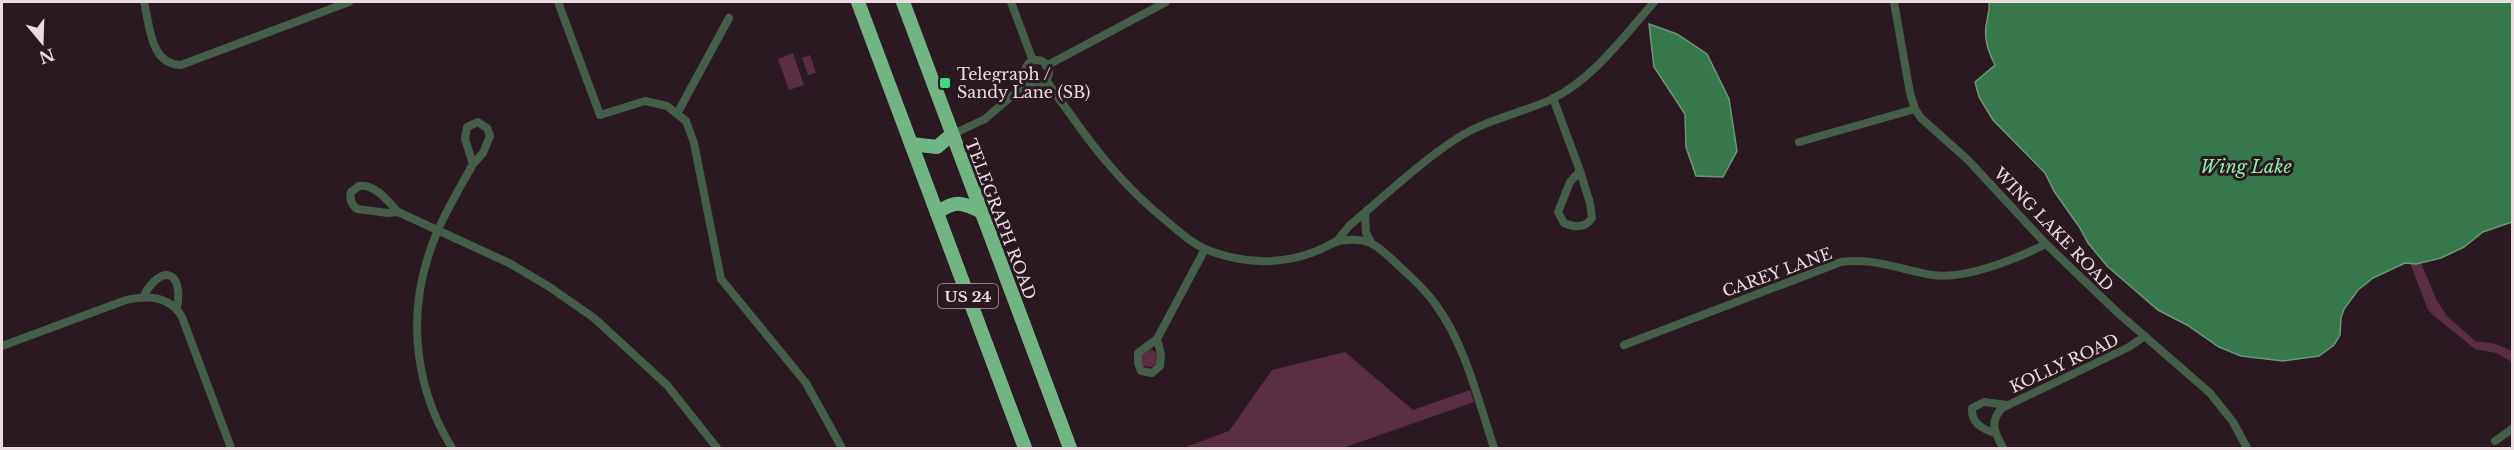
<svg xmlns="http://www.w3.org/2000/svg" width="2514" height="450" font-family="'Libre Baskerville',serif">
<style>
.green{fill:#592d42}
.water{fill:#36784c;stroke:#6c9679;stroke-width:1.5}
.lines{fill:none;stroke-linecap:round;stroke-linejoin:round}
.street{stroke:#445e4a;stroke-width:8}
.highway{stroke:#72b585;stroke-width:14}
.poi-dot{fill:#42d77b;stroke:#2a1921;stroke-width:2}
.labels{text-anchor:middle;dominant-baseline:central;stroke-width:6;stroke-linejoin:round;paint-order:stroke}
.shield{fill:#2a1921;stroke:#b0a2a8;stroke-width:1.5}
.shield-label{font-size:15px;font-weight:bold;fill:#eadde2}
.poi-label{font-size:16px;fill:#eadde2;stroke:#2a1921;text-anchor:start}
.street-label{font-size:16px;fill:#eadde2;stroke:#2a1921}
.water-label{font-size:18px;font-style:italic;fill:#91eeac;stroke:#2a1921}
</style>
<rect width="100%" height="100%" fill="#2a1921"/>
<g class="green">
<polygon points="793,53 804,85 789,90 778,59"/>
<polygon points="810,55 816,73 808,75 802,58"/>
<polygon points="2410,263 2421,263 2437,301 2447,316 2475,341 2496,344 2512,351 2512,362 2496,353 2475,349 2433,315 2428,310"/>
<circle cx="1149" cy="358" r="9"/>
<polygon points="1345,352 1413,410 1470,390 1474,402 1343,448 1183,448 1229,431 1272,370"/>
</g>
<g class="water">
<path d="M1989,2H2512V222L2483,232L2464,247L2441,258L2416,264L2405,263L2373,278L2358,290L2344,309L2341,318L2340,335L2334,345L2319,356L2283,361L2241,356L2219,347L2187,325L2158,310L2107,266L2088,243L2080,228L2054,191L2045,173L1993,120L1979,97L1975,82L1995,65C1988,51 1983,37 1987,21C1988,13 1990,10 1989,2Z"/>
<polygon points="1649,24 1677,34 1707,54 1729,99 1737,151 1723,177 1696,176 1686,147 1685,114 1654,67"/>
</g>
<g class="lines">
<g class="street">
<path d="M144,2C150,26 150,64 181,65L349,2"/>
<polyline points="558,2 600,115 645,101 667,106 686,121 694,143 721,279 806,383 842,448"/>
<polyline points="1011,2 1033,61"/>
<polyline points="1894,2 1910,93 1915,109 1921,118 1968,160 2046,244 2118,313 2210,393 2233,422 2247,448"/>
<circle cx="1037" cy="72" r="12"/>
<polyline points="1046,66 1166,2"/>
<path d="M1046,80C1086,137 1115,180 1170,224C1184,236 1198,248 1216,253C1248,264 1283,264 1314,252C1323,249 1331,243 1339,241C1370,236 1378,246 1399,266C1412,278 1426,290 1436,305C1465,344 1479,403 1494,448"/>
<path d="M1553,98L1580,171L1570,182L1558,212L1564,223C1575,228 1585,228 1592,218L1590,203L1580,171"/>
<polyline points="678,112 729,18"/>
<polygon points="478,122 487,128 490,136 483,153 473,164 465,139 467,127"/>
<polyline points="951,135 985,119 1029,81"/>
<polyline points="1799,142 1915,109"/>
<path d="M359,186C375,184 388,201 398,212L388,213L357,209C351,204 349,199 351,192Z"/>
<polyline points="398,212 509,263 548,286 594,318 667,385 717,448"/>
<polyline points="1365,213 1366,233 1371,242"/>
<path d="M1337,241L1349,226C1385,196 1420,162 1459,137C1488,119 1522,113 1552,99C1593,79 1625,35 1654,2"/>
<path d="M143,297C161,263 184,270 177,308"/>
<polyline points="1157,339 1161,354 1160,366 1152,373 1141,371 1138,363 1138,353 1157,339 1205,249"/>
<path d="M1624,345L1841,262C1874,257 1900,270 1932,275C1965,280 2016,259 2046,244"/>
<path d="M2,346L126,300C148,295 170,296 182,317L231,448"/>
<path d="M1995,433C1982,429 1971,423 1972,408L1984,402L2007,405"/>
<polyline points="2495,441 2512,429"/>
<path d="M452,448C416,390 407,319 429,254C439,222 457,193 473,164"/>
<path d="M2003,448C1995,433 1989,422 2002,408L2129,347L2145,336"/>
</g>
<g class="highway">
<polyline points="858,2 1025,448"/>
<polyline points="903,2 1070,448"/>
<polyline points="911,144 937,147 951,135"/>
<path d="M937,213C954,200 962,202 980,211"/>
</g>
</g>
<rect class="poi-dot" x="939" y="77" width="12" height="12" rx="3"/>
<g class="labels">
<rect class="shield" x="938" y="284" width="60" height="24" rx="4.5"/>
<g class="shield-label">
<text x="968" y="296">US 24</text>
</g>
<g class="poi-label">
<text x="957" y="74">Telegraph /<tspan x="957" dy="18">Sandy Lane (SB)</tspan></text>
</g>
<g class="street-label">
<text transform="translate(1001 219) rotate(69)">TELEGRAPH ROAD</text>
<text transform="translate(2054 229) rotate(46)">WING LAKE ROAD</text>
<text transform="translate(1777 272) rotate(-20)">CAREY LANE</text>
<text transform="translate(2064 363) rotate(-25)">KOLLY ROAD</text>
</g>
<g class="water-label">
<text x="2246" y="167">Wing Lake</text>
</g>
</g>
<rect width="2514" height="450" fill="none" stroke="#eadde2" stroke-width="6"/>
<g transform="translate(42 42) rotate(161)" stroke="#2a1921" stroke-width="4.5" paint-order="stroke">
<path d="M0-4.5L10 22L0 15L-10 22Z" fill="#eadde2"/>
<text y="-9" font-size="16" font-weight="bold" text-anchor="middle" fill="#eadde2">N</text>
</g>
</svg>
